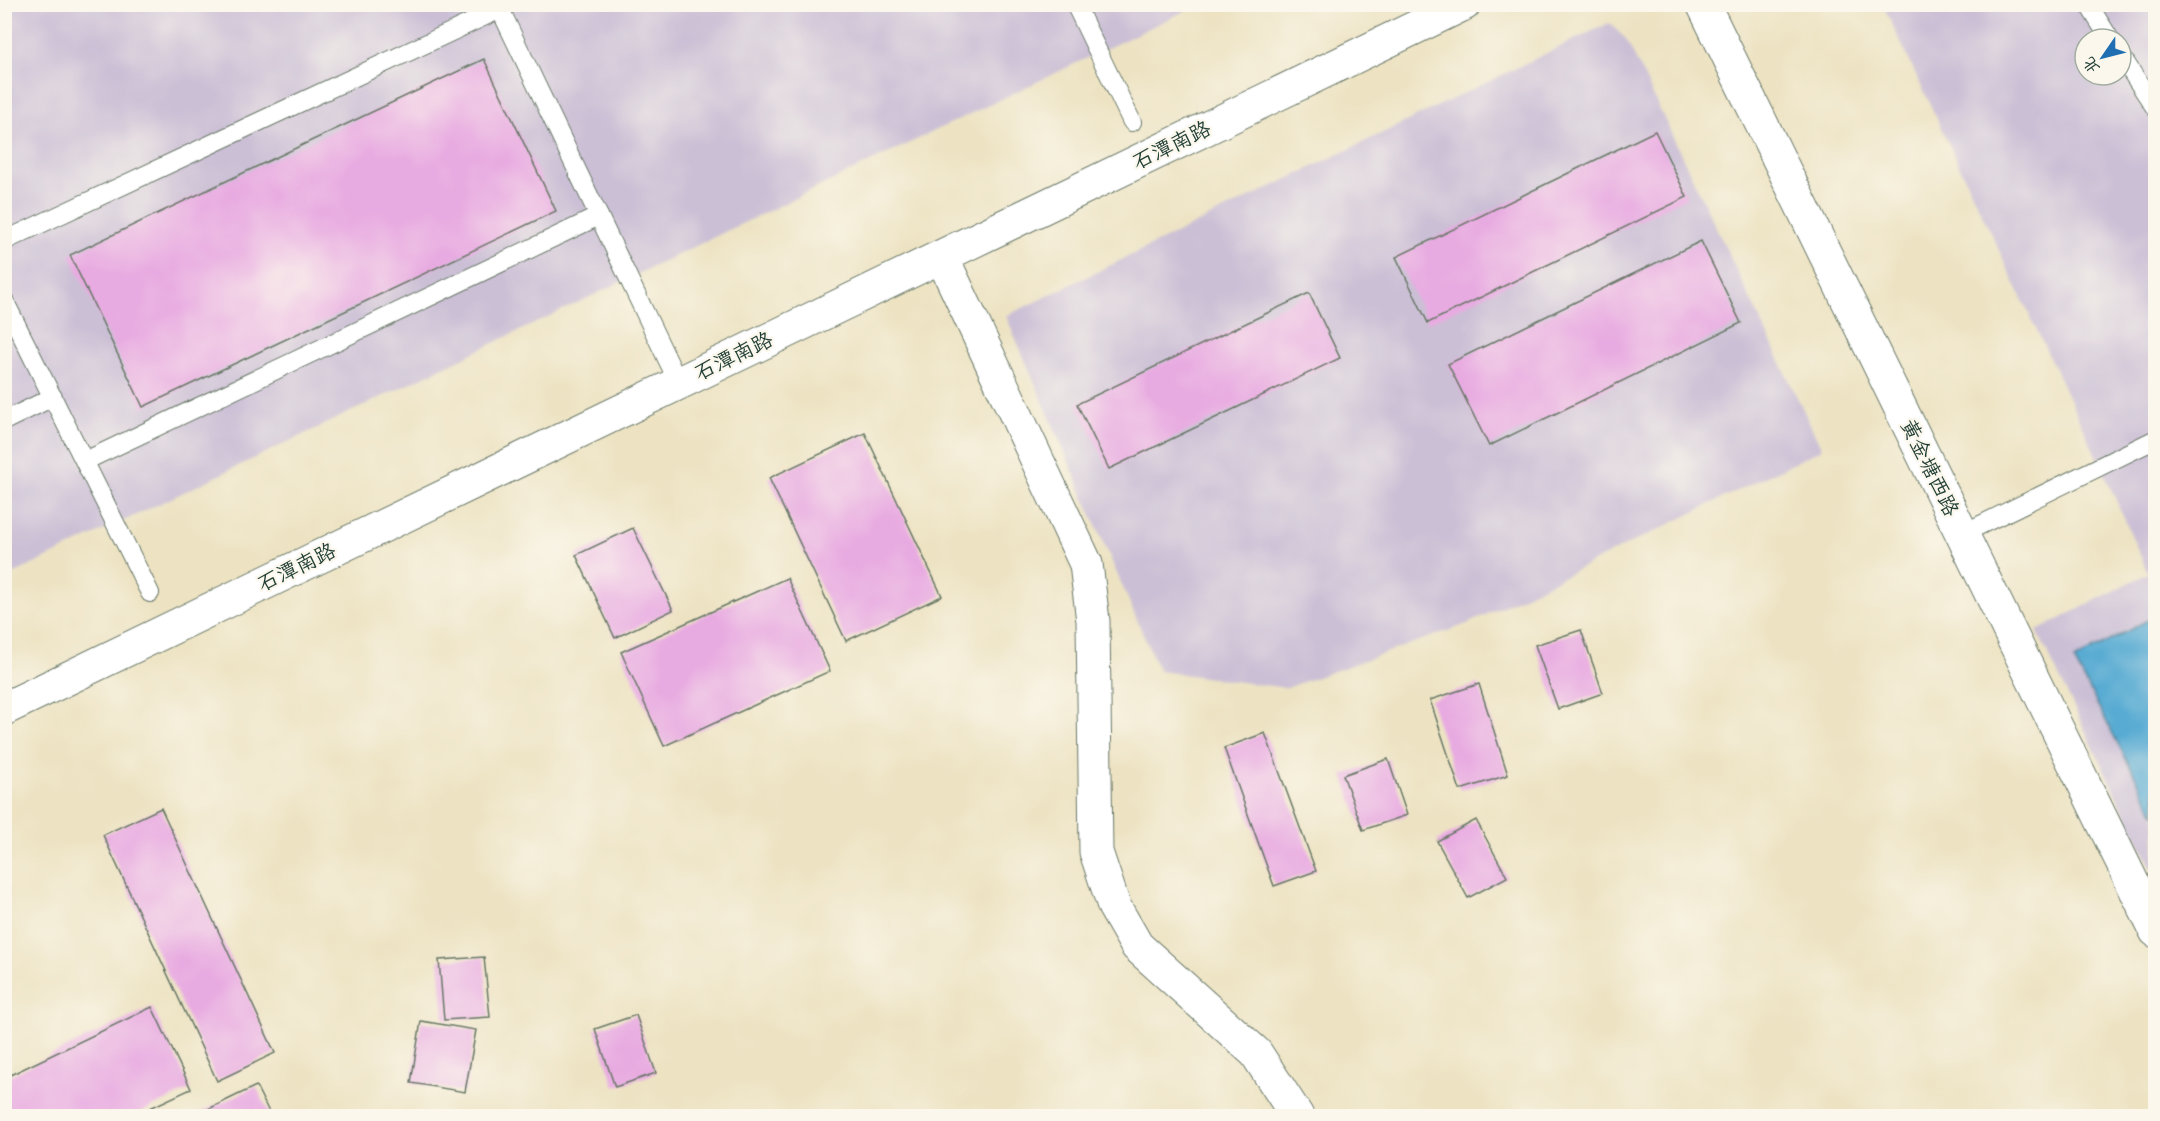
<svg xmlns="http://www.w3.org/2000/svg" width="2160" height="1121" font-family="Mynerve,'LXGW WenKai TC',sans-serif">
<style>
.industrial{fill:#cbbfd5;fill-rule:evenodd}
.water{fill:#58abd3;stroke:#3c7484;stroke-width:1.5}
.building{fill:#e8abe1}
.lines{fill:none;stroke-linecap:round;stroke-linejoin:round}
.service-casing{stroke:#677766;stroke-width:20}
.minor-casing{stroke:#677766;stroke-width:35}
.tertiary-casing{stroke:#677766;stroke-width:35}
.service{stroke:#fff;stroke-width:18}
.minor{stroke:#fff;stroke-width:33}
.tertiary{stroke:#fff;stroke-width:33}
.labels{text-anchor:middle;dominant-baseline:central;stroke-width:4.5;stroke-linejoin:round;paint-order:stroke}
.street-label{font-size:21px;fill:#1f3d34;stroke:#fbf7ec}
</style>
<rect width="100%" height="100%" fill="#fbf7ec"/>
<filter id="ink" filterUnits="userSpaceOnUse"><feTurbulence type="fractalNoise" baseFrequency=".0167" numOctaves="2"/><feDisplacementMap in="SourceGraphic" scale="12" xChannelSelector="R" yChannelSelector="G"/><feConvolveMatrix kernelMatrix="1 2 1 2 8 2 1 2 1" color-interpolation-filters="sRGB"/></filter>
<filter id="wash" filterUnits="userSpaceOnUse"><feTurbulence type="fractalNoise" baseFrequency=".008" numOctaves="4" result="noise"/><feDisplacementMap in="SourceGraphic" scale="24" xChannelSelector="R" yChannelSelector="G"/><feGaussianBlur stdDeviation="1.35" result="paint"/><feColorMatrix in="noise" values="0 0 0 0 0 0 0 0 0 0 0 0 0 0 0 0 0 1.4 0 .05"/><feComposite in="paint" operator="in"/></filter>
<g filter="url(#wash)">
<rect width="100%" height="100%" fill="#ede3c3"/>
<g class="industrial">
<polygon points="5,5 1197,5 5,578"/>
<path d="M1883,5H2155V875L2037,631L2148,573L2101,466ZM2085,39H2121V75H2085Z"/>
<polygon points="1609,23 1626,39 1822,449 1467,624 1286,688 1159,671 1006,316"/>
</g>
<polygon class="water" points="2155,616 2155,814 2074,660"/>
<g id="blocks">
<g class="building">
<polygon points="484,59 556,211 143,407 70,255"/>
<polygon points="1655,131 1687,197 1428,323 1396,257"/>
<polygon points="1701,241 1741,323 1489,446 1448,364"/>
<polygon points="1309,293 1340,358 1109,469 1077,404"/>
<polygon points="865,433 942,596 846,641 769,478"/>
<polygon points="633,528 673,610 615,638 576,555"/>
<polygon points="787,578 830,671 664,746 621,652"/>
<polygon points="1581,630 1603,693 1558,709 1535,645"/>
<polygon points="1479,684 1508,775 1460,790 1430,700"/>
<polygon points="1265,733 1316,871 1274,886 1224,748"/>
<polygon points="1388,759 1407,815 1363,830 1343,775"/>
<polygon points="161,808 275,1053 217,1081 103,835"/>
<polygon points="1476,820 1507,877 1468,898 1437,841"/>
<polygon points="484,957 490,1017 444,1020 439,960"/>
<polygon points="152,1007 191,1089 133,1116 4,1116 4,1078"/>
<polygon points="636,1015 656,1073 615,1087 595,1029"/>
<polygon points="421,1021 476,1030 465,1092 411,1083"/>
<polygon points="256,1086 271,1116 194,1116"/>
</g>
</g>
</g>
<g filter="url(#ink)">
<use href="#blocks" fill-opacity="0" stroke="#677766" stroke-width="1.5"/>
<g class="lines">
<defs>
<g id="service">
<polyline points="1075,4 1132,122"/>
<polyline points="2088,4 2110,39"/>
<polyline points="2121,56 2156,109"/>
<polyline points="4,241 500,9 679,384"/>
<polyline points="4,300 150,593"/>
<polyline points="4,421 53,397"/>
<polyline points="85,461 599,216"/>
<polyline points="1962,534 2156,439"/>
</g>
<polyline id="minor" points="942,257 1086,564 1093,621 1096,852 1114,906 1137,946 1256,1053 1297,1116"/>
<g id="tertiary">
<polyline points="1703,4 2156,931"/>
<polyline points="4,709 1464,4"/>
</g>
</defs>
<use href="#service" class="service-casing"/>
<use href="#minor" class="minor-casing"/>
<use href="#tertiary" class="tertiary-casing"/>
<use href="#service" class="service"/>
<use href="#minor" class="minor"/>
<use href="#tertiary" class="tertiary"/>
</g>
</g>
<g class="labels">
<g class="street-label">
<text transform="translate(1172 146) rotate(-26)">石潭南路</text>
<text transform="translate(734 357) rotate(-26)">石潭南路</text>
<text transform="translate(1929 468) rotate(64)">黄金塘西路</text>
<text transform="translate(297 568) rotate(-26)">石潭南路</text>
</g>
</g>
<rect width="2160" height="1121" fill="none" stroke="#fbf7ec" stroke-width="24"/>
<g transform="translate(2103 57) rotate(235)"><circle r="28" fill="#fbf7ec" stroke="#a3ada2" stroke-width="1.5"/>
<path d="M0-4.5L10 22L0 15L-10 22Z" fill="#1f6fb2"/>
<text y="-9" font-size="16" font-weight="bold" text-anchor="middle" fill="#1f3d34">北</text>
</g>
</svg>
